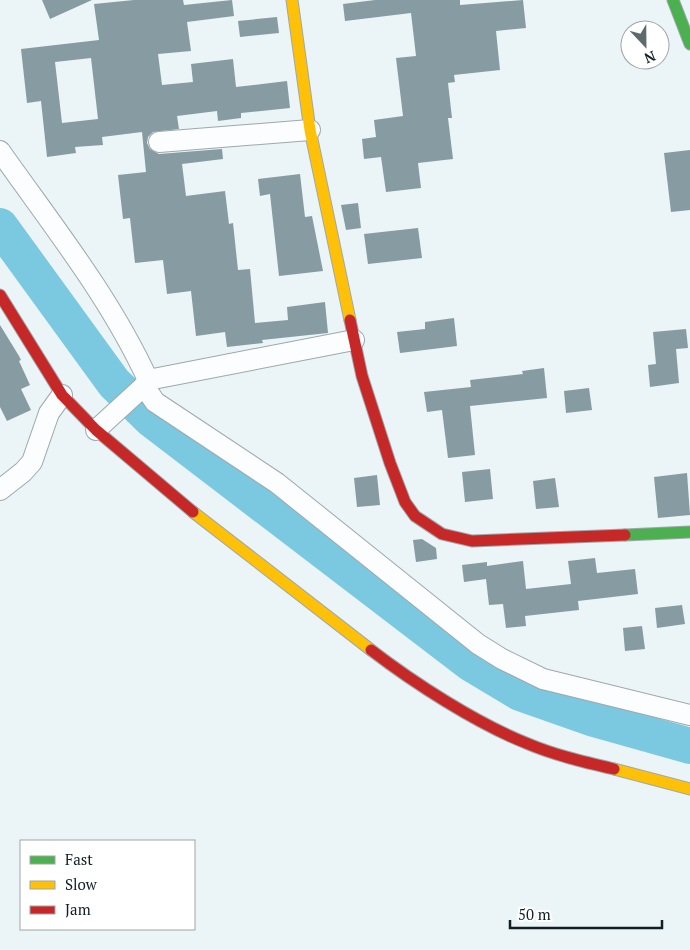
<svg xmlns="http://www.w3.org/2000/svg" width="690" height="950" font-family="'PT Serif',serif">
<style>
.lines{fill:none;stroke-linecap:round;stroke-linejoin:round}
.river{stroke:#7ac9e0;stroke-width:36}
.building{fill:#869ca2;fill-rule:evenodd}
.street-casing{stroke:#9ea8ab;stroke-width:22}
.fast-casing{stroke:#9ea8ab;stroke-width:13}
.slow-casing{stroke:#9ea8ab;stroke-width:13}
.jam-casing{stroke:#9ea8ab;stroke-width:13}
.street{stroke:#fcfdfe;stroke-width:20}
.fast{stroke:#4caf50;stroke-width:11}
.slow{stroke:#ffc107;stroke-width:11}
.jam{stroke:#c62828;stroke-width:11}
</style>
<rect width="100%" height="100%" fill="#ebf4f6"/>
<g class="lines">
<polyline class="river" points="0,226 114,383 152,420 470,663 520,693 594,719 690,746"/>
</g>
<g class="building">
<polygon points="42,0 92,0 50,19"/>
<path d="M134,0H183L184,5L232,0L234,16L187,22L191,51L158,54L162,85L193,82L191,64L233,59L236,87L287,81L290,108L241,113V118L218,121L217,111L177,116L179,129L153,132L148,137L147,143L150,149L159,154L222,149L223,159L182,164L186,196L225,191L229,224L233,223L238,270L250,269L255,323L288,320L287,307L325,302L328,333L262,340L263,343L227,347L225,332L196,336L191,291L167,294L163,260L135,263L130,218L123,219L118,175L146,172L142,132L102,137L103,145L75,147L76,153L47,157L41,101L27,103L21,49L99,40L94,4ZM91,58L98,119L62,123L55,62Z"/>
<polygon points="375,0 460,0 460,5 523,0 526,28 496,31 500,70 454,75 455,82 448,83 452,118 448,118 453,159 418,163 421,188 386,192 381,157 364,159 362,139 376,137 374,120 403,116 396,58 416,56 411,13 345,21 343,4"/>
<polygon points="277,17 279,33 240,37 238,21"/>
<polygon points="690,150 690,210 671,212 664,153"/>
<polygon points="300,174 305,217 312,216 323,271 279,276 270,194 260,196 258,179"/>
<polygon points="358,203 361,228 346,230 341,205"/>
<polygon points="418,228 422,258 368,264 364,234"/>
<polygon points="454,318 457,346 400,353 397,332 425,329 425,322"/>
<polygon points="0,325 19,356 21,360 19,361 30,385 21,389 31,410 7,421 0,407"/>
<polygon points="686,329 688,348 676,349 679,383 650,387 648,365 656,364 653,332"/>
<polygon points="544,368 547,398 470,406 475,455 448,458 442,410 427,412 424,392 471,387 470,380 523,374 522,371"/>
<polygon points="589,388 592,410 566,413 564,391"/>
<polygon points="490,469 493,499 465,502 462,472"/>
<polygon points="687,473 690,515 658,518 654,477"/>
<polygon points="377,475 380,505 357,507 354,478"/>
<polygon points="555,478 559,507 536,509 533,481"/>
<polygon points="422,539 436,548 437,559 416,562 413,540"/>
<polygon points="595,558 597,573 635,569 638,594 578,601 579,610 525,616 526,626 506,628 503,604 489,605 486,579 464,582 462,565 487,562 487,566 523,561 526,589 571,584 568,561"/>
<polygon points="682,605 685,624 657,628 655,608"/>
<polygon points="642,626 645,649 625,651 623,628"/>
</g>
<g class="lines">
<defs>
<g id="street">
<polyline points="159,142 310,130"/>
<path d="M0,151C52,225 110,297 148,380L144,386L96,430"/>
<polyline points="148,380 354,340"/>
<polyline points="144,386 155,402 277,483 478,644 502,659 543,679 690,715"/>
<polyline points="0,490 23,472 32,462 49,413 62,395"/>
</g>
<g id="fast">
<polyline points="673,0 690,44"/>
<polyline points="625,535 690,532"/>
</g>
<g id="slow">
<polyline points="292,0 310,130 350,320"/>
<polyline points="193,512 371,650"/>
<polyline points="614,769 690,789"/>
</g>
<g id="jam">
<polyline points="0,295 62,395 96,430 193,512"/>
<polyline points="350,320 362,376 390,463 405,502 415,516 442,534 472,541 625,535"/>
<path d="M371,650C414,683 476,723 526,743C554,755 584,762 614,769"/>
</g>
</defs>
<use href="#street" class="street-casing"/>
<use href="#fast" class="fast-casing"/>
<use href="#slow" class="slow-casing"/>
<use href="#jam" class="jam-casing"/>
<use href="#street" class="street"/>
<use href="#fast" class="fast"/>
<use href="#slow" class="slow"/>
<use href="#jam" class="jam"/>
</g>
<rect x="20" y="840" width="175" height="90" fill="#ffffff" stroke="#a0a5a7"/>
<rect x="30" y="856" width="25" height="8" fill="#4caf50" stroke="#a0a5a7"/>
<text x="65" y="865" font-size="15" fill="#111f24">Fast</text>
<rect x="30" y="881" width="25" height="8" fill="#ffc107" stroke="#a0a5a7"/>
<text x="65" y="890" font-size="15" fill="#111f24">Slow</text>
<rect x="30" y="906" width="25" height="8" fill="#c62828" stroke="#a0a5a7"/>
<text x="65" y="915" font-size="15" fill="#111f24">Jam</text>
<g transform="translate(645 45) rotate(158)"><circle r="24" fill="#ffffff" stroke="#a0a5a7"/>
<path d="M0-4L9 19L0 12L-9 19Z" fill="#5d6a6e"/>
<text y="-8" font-size="14" font-weight="bold" text-anchor="middle" fill="#111f24">N</text>
</g>
<path d="M510 920v8h152v-8" fill="none" stroke="#111f24" stroke-width="2.5"/>
<text x="518" y="920" font-size="15" fill="#111f24" stroke="#ffffff" stroke-width="4" paint-order="stroke">50 m</text>
</svg>
